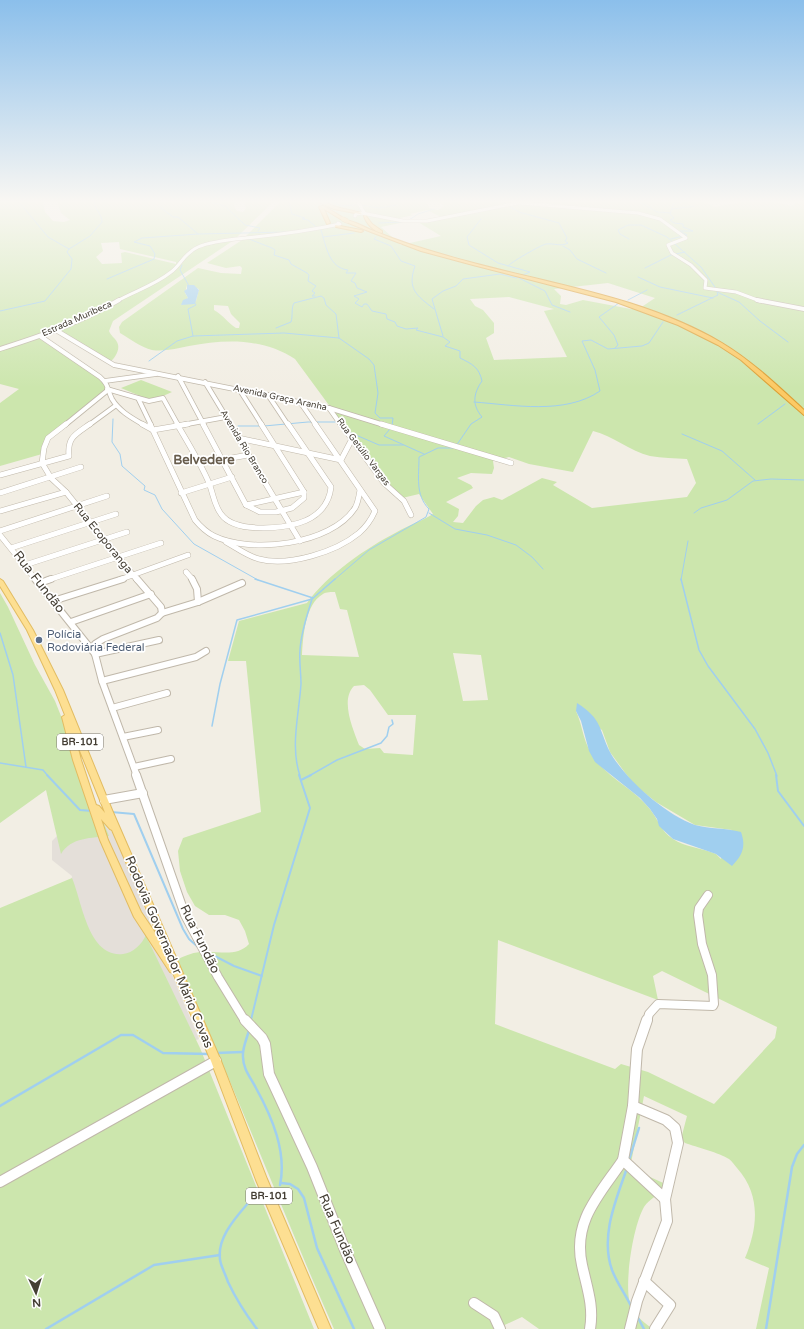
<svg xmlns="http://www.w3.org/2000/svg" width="804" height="1329" font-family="'Varela Round',sans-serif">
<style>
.industrial{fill:#e4dfd9}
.green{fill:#cce6ad;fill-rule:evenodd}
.water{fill:#a0cfef}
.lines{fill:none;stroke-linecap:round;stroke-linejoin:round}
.stream-far3{stroke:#a0cfef;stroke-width:1}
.stream-far2{stroke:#a0cfef;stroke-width:1.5}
.stream-far1{stroke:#a0cfef;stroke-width:2}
.stream{stroke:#a0cfef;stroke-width:2.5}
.minor-far5-casing{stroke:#c0b8aa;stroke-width:4}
.minor-far4-casing{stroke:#c0b8aa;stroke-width:5.5}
.minor-far3-casing{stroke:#c0b8aa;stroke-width:6}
.minor-far2-casing{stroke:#c0b8aa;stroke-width:8}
.minor-far1-casing{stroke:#c0b8aa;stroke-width:10}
.minor-casing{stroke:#c0b8aa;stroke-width:12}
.major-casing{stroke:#e2bc62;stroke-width:2}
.highway-casing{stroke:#dc9f35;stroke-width:2}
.minor-far5{stroke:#fff;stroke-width:3}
.minor-far4{stroke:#fff;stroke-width:4}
.minor-far3{stroke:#fff;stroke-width:5}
.minor-far2{stroke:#fff;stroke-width:6}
.minor-far1{stroke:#fff;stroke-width:8}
.minor{stroke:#fff;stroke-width:10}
.major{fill:#fddf92;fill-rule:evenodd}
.highway{fill:#fcca65;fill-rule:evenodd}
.highway-bridge-casing{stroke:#dc9f35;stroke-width:5;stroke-linecap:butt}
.highway-bridge{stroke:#fcca65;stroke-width:4}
.service-dot{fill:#5c6f8a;stroke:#fff;stroke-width:1.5}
.labels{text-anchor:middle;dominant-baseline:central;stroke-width:3.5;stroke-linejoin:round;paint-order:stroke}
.far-street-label{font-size:9px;fill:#443e34;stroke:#fff}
.shield{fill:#fff;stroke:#7c7871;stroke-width:1}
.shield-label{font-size:10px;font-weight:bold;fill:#443e34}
.street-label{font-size:11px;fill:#443e34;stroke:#fff}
.service-label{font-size:11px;fill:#4e5e75;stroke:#fff;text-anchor:start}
.far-district-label{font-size:13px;font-weight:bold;fill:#675c4c;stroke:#fff}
.near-street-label{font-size:13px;fill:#443e34;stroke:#fff}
</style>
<rect width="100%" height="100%" fill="#f2eee4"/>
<polygon class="industrial" points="103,824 113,833 199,1039 175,1048 100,963 68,900 72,876 52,860 52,841 67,826"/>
<g class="green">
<path d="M0,202H43L45,212L53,221L64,222L70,220L61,213L57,202H235L234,206L237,211L243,212L246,208L244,202H273L234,240L113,321L109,331C111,336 115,338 117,342C121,349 115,358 110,362L55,329L42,336L96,374L109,391L51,435L42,454L0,466V403L19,389L0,384ZM119,242L120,249L176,262V264L125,252L121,253L122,263L102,264L96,257L103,251L101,243Z"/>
<path d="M280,202H427L429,208L438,210L444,206L440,202H705L715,207C738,201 769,198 791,206L795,203L804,202V1329H756L769,1268L745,1258C758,1227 761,1195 737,1168C735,1166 732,1161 729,1159C720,1153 696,1147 685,1143L681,1139L687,1116L644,1096L630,1168L670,1186C662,1192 649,1199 644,1207C633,1226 623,1287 631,1307C635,1316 646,1324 653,1329H539L522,1317L496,1329H334C280,1207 233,1081 176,960C184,956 191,953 200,952C217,950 236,958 249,944L245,931L239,920L225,915H209L195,906L187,892L180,871L178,851L183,838L261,812L246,661H228L239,621L307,603C327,575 366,548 397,532C409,525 422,521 433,514L419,494L398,499L295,359C263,338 225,339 189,346C177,348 165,352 152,350C141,347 130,339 120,333L119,327L122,322L198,268L221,273L241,274L242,268L240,266L226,268L207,263L242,240ZM427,210L441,217L418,222L441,236L401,245L381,227L400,223V218L413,215L410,214ZM608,283L655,298L640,308L631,309L583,300L566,305L560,304L561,296L554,289ZM187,285L199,289L196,301L181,305L188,298L185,293ZM509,297L554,309L544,311L567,357L494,360L486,338L494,333V323L483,310L475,306L470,299ZM214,305L228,306L231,314L240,323L239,328H236C228,323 223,315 214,310ZM593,431C613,436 630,451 650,456C662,458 675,458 687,459L696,483L687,497L592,508L553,485L557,482L542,478L502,500L494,497L483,500L476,506L463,523L453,522L458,516L459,509L446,502L473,488L471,485L457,478L471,473L492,474L494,468L493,461L509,457L529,464L573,472ZM335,592L340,609L347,610L359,657L302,655C303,637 305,604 323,594C326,592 332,592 335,592ZM453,653L481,655L488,700L463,701ZM364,685L370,690L388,715H416L413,755L384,753L380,748L365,749L359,745C353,729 340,700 354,686ZM576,711L602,730L610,752L626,774L636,786L656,802L695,825L732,830L721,859L716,854C702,848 685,847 673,839C660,831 658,818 649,808C632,787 603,776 590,751C583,739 582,724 576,711ZM498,940L658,1000L653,976L662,971L777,1027L775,1038L714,1104L648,1072L621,1064L615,1069L495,1024Z"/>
<polygon points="141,380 172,392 152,401 121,388"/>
<path d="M0,593L8,607L35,665L55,701L109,836C92,838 71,837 61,854L46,790L0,823Z"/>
<path d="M72,878C82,901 88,958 123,954C133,953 142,944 146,935L148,940L200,1048L314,1329H0V908Z"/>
</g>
<g class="water">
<polygon points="187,285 194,285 199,290 195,304 181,305 183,300 188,298 184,291 187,289"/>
<path d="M577,703C603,720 598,728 610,752C625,779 666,815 695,825C710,829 726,828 741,832C746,846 743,855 732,866L716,854L673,839L659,826L657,819L650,809L640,798L595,762L589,751L581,721L576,711Z"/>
</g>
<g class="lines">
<g class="stream-far3">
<polyline points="19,202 48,237 69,249"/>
<polyline points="210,202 225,206 245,225 260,228 258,231"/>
<polyline points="289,202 292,214 305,218 302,219 308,220 315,226"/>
<polyline points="334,202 341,206 355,205"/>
<path d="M502,202L519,212L559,223L567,238L565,241L568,243C561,247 554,243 546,244C541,245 511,262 508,266"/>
<polyline points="640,202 657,212 671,213"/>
<polyline points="675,203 681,202"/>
<polyline points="361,205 379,208 397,205"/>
<polyline points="160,207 173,217 178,217 198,234"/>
<polyline points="672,209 696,206"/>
<polyline points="409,220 418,214 434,209"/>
<polyline points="379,223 402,222"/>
<path d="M319,229L321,230C326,246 329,268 348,270L346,273H356L351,281L355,283L357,288L367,292L354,296L359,299L355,303L362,307L364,304H367L372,311L386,314L387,319L395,322L397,326L406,329L418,328L416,330L443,337L450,342L445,346L460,351V358C472,364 479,367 482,381C473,394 472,405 482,417L471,424L456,446"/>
<polyline points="302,230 316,227"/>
<polyline points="323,237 354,233"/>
<path d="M376,237L374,239L391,246L401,261L415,266C407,289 416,295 434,309"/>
<polyline points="249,239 272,248 275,250 274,255 289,260 291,264 307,273 309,275 308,281 316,286 312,291 315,293 312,296 315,296"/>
<polyline points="629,239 620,234 618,230 628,225 641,225 667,237 701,267 719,293 739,302 760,321 788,342"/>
<polyline points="671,239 687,235 680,231 693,231 683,227 683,224 674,223 670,220 674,218 670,214 674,202"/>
<polyline points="563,246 570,250 577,259 606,273"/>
<path d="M69,249L90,236L102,222C102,214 95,210 94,202"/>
<polyline points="182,265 180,270 189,286"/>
<polyline points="645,268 671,255 685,252"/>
<polyline points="638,277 660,287 713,298"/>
<polyline points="519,278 545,291 552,305 570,312"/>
<polyline points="107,279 154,259 155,254 150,246 134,242 142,238 198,234 288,232"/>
<polyline points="628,300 647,290"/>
<polyline points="0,311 45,301 71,269 72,259 67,252 69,249"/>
<polyline points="677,315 718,295 717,292"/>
<path d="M276,328L291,322C293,316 291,308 294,303L321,296L324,298L326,305L336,314L339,338"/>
<polyline points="193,336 188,309 196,305 194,302"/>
<polyline points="443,336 432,299 443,291 456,286 463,279 500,274 516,278 530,272 498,263 469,245 467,237 481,219"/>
<polyline points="615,348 618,345 614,335 599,317 619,303"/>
<polyline points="149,361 177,341 193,336 284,333 339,338 369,359 374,365 378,393 375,413 380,418 393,418 392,426"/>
<path d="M474,402C514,405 565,415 600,391L595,370L582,341L591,340L608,349L642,346L649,343L663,322"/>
<polyline points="113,419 112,442 120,454 122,466 145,486 144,490 155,495 162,509 194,544 258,580"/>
<polyline points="758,424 785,404"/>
<polyline points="238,426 260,426"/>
<polyline points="264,426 308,422 338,422"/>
<polyline points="390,429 384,436 424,454"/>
<polyline points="349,432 379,445 403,445"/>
<polyline points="682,434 722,451 755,480"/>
<polyline points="429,513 455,529 487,535 516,545 532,557 543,569"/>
<polyline points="694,513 701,508 727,500 753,481 771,479 804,480"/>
<path d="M334,580L369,550L426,517L429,509C415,495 419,476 419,457L438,448H453"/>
<polyline points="681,580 688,541"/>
</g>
<g class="stream-far2">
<polyline points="255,579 313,598"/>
<polyline points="681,579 699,650 708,666 755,729 768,753 777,776"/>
<polyline points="0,633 13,675 26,767"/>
<polyline points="212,726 220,684 237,620 312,599 335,579"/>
<polyline points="0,763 43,770 48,776"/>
<path d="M300,776C290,746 299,715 301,684C301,673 299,661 300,650C301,632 307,616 312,599"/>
<polyline points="309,776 337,760 381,743 387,736 389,727 393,724 392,720"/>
</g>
<g class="stream-far1">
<polyline points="47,775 80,810 92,811"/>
<polyline points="776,775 778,791 804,826"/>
<polyline points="301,780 311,775"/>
<polyline points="111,812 134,814 183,929 189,939 199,948"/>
<polyline points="209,953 234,966 262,976"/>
<polyline points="251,1020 274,925 310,808 299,775"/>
</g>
<g class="stream">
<path d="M249,1030C247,1039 242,1048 243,1057C243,1069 251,1078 256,1088C272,1117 287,1152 280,1185"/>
<polyline points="216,1053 242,1052"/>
<polyline points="0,1106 121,1035 133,1035 163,1053 209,1054"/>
<polyline points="629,1160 639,1128"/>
<path d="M627,1168C616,1200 600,1236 612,1270C617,1283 625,1294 631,1306"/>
<polyline points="281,1183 290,1184 298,1189 304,1198 317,1248 354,1329"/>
<path d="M249,1202C235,1218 214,1241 221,1264C223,1270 226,1276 228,1282C237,1301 244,1312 257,1329"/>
<polyline points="637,1316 644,1329"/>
<polyline points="46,1329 154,1265 220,1255"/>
<polyline points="766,1329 792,1167 797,1154 804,1145"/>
</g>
<defs>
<g id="minor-far5">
<polyline points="358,202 365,214"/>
<polyline points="520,203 638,213 660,219 686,238 668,245 672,253 691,265 706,280 705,288 736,292 760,301"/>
<polyline points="355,216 356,214 362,213 403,221 427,221 523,202"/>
<path d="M117,301C135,291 155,285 171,272C181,265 183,254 198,247C213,240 238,239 255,237C284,234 312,230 340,224L338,223"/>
</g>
<g id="minor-far4">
<polyline points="757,300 804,309"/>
<polyline points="54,329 114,365 329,408 384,425"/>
<path d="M40,336L100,377C109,385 107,389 112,399C119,411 132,418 144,425"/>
<path d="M0,349C41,336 82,322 119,300"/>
<polyline points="178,376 204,425"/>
<polyline points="105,381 156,374"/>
<polyline points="205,382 231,425"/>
<polyline points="107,389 138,398 151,425"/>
<polyline points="239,389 262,425"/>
<polyline points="268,395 288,425"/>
<polyline points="138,398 149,401 163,398 178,425"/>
<polyline points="300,402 316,425"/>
<polyline points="329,408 341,425"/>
<polyline points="65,425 108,390"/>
<polyline points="89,425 115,406"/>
<polyline points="182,425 226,417"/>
</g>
<g id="minor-far3">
<polyline points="66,424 48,438 44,448 42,463 51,478 66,492 137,580"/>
<polyline points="142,424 153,430 188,424"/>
<path d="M150,424L195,520C200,526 206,532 214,536C251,554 331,545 355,508C358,503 359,496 360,490"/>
<path d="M177,424C188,443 200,462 209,483C213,493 214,505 221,514C234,533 279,529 299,523C316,518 329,506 331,487L288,424"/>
<polyline points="203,424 246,505 260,512 276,512 292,508 304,498 304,492 261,424"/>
<polyline points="230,424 300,541"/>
<polyline points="341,424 384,483 404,501 411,515"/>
<polyline points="381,424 511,463"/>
<polyline points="238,438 341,460 352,439"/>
<polyline points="221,460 248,455"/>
<path d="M0,475L69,456C67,437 76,434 90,424"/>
<polyline points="0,493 81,467"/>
<polyline points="181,493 232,477"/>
<polyline points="246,505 304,492"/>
<polyline points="0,511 66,492"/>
<polyline points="0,531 107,496"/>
<polyline points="0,535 36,580"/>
<path d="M226,542C237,548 247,556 259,559C288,567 336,552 359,533C366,527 371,520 375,511L315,424"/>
<polyline points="11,548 116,514"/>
<polyline points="25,565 127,532"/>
<polyline points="186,572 193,580"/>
<polyline points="48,580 161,543"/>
<polyline points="119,580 188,555"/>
</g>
<g id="minor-far2">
<polyline points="35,579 95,654 102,681 137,776"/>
<polyline points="137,579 161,607 162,613"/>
<polyline points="192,579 197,589 198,602"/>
<polyline points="40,583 51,579"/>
<polyline points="53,601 123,579"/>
<polyline points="71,622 151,594"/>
<polyline points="94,651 95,644 103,639 157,618 162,613 198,602 242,583"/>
<polyline points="95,654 159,640"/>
<polyline points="102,681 196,657 206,651"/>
<polyline points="112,708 167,693"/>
<polyline points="123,737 158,730"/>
<polyline points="134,767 171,759"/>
</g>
<g id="minor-far1">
<polyline points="136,775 185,915 218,977 245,1021"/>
<polyline points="104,800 143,793"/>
<polyline points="647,1021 649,1014 658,1004 713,1006 714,1004 712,975 702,944 698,915 699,908 708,895"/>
</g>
<g id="minor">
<polyline points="245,1020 262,1038 265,1044 269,1074 312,1167 345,1250 380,1329"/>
<polyline points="647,1020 637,1049 633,1106 623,1160 665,1199"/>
<polyline points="0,1182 216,1061"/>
<polyline points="644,1281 670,1305 655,1329"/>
<polyline points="474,1303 494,1316 500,1329"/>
<path d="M590,1329C594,1306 587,1288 582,1265C572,1221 600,1194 623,1160"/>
<polyline points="630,1329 637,1301 667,1221 665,1199 678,1143 675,1128 666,1120 633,1106"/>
</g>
<path id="major" d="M0,579L3,581L33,630L63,690L112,810L221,1061L267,1179L331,1329H319L256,1180L211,1061L173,973L170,972L134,917L100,840L73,760L62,717L65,715L55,690L27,630L0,586ZM76,741L104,810L105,813L99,806L96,805L81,760ZM101,819L110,829L112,830L160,940L141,912L108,840Z"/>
<g id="highway">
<polygon points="319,202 324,202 336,207 362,213 360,214 334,209"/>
<polygon points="321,206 324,206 345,219 342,220 324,209 330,223 327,224 319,207"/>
<path d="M364,216H366L372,224L382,231V233C374,232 366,223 364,216Z"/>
<path d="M346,220C355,221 365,228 374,231C398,241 423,249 448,256C540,283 639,294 722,343C752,361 778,386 804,410V415L741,360L718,345L678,325L616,302L473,265L421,251L371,232L346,222Z"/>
<polygon points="335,225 361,230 363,231 361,232 336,227"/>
</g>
</defs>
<use href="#minor-far5" class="minor-far5-casing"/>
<use href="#minor-far4" class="minor-far4-casing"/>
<use href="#minor-far3" class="minor-far3-casing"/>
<use href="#minor-far2" class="minor-far2-casing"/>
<use href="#minor-far1" class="minor-far1-casing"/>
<use href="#minor" class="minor-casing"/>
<use href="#major" class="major-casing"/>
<use href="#highway" class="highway-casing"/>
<use href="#minor-far5" class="minor-far5"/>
<use href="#minor-far4" class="minor-far4"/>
<use href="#minor-far3" class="minor-far3"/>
<use href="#minor-far2" class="minor-far2"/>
<use href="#minor-far1" class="minor-far1"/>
<use href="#minor" class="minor"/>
<use href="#major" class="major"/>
<use href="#highway" class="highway"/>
<defs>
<polyline id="highway-bridge" points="343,219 347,221"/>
</defs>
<use href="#highway-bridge" class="highway-bridge-casing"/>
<use href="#highway-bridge" class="highway-bridge"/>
</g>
<linearGradient id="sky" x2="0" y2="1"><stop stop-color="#8bbfeb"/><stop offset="0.52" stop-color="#f9f7f3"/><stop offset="1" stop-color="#f9f7f3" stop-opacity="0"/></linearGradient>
<rect width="804" height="388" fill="url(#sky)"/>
<circle class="service-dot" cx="39" cy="640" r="4"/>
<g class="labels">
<g class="far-street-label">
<text transform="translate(77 319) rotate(-24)">Estrada Muribeca</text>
<text transform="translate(280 398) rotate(12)">Avenida Graça Aranha</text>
<text transform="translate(244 447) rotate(59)">Avenida Rio Branco</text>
<text transform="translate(363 452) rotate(53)">Rua Getúlio Vargas</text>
</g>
<g class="shield">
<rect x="57" y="734" width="46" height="16" rx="3"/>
<rect x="246" y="1188" width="46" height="16" rx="3"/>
</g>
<g class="shield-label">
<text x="80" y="742">BR-101</text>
<text x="269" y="1196">BR-101</text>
</g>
<g class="street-label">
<text transform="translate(103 538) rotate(51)">Rua Ecoporanga</text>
</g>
<g class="service-label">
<text x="47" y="634">Polícia<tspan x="47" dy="13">Rodoviária Federal</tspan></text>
</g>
<g class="far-district-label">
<text x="204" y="460">Belvedere</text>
</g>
<g class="near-street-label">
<text transform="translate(39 582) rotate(52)">Rua Fundão</text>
<text transform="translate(200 939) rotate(64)">Rua Fundão</text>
<text transform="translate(169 952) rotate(67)">Rodovia Governador Mário Covas</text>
<text transform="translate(337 1229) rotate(67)">Rua Fundão</text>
</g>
</g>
<g transform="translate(36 1293) rotate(176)" stroke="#ffffff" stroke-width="3" paint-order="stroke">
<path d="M0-3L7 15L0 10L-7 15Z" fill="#443e34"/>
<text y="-6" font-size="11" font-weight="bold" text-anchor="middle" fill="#443e34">N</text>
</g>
</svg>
